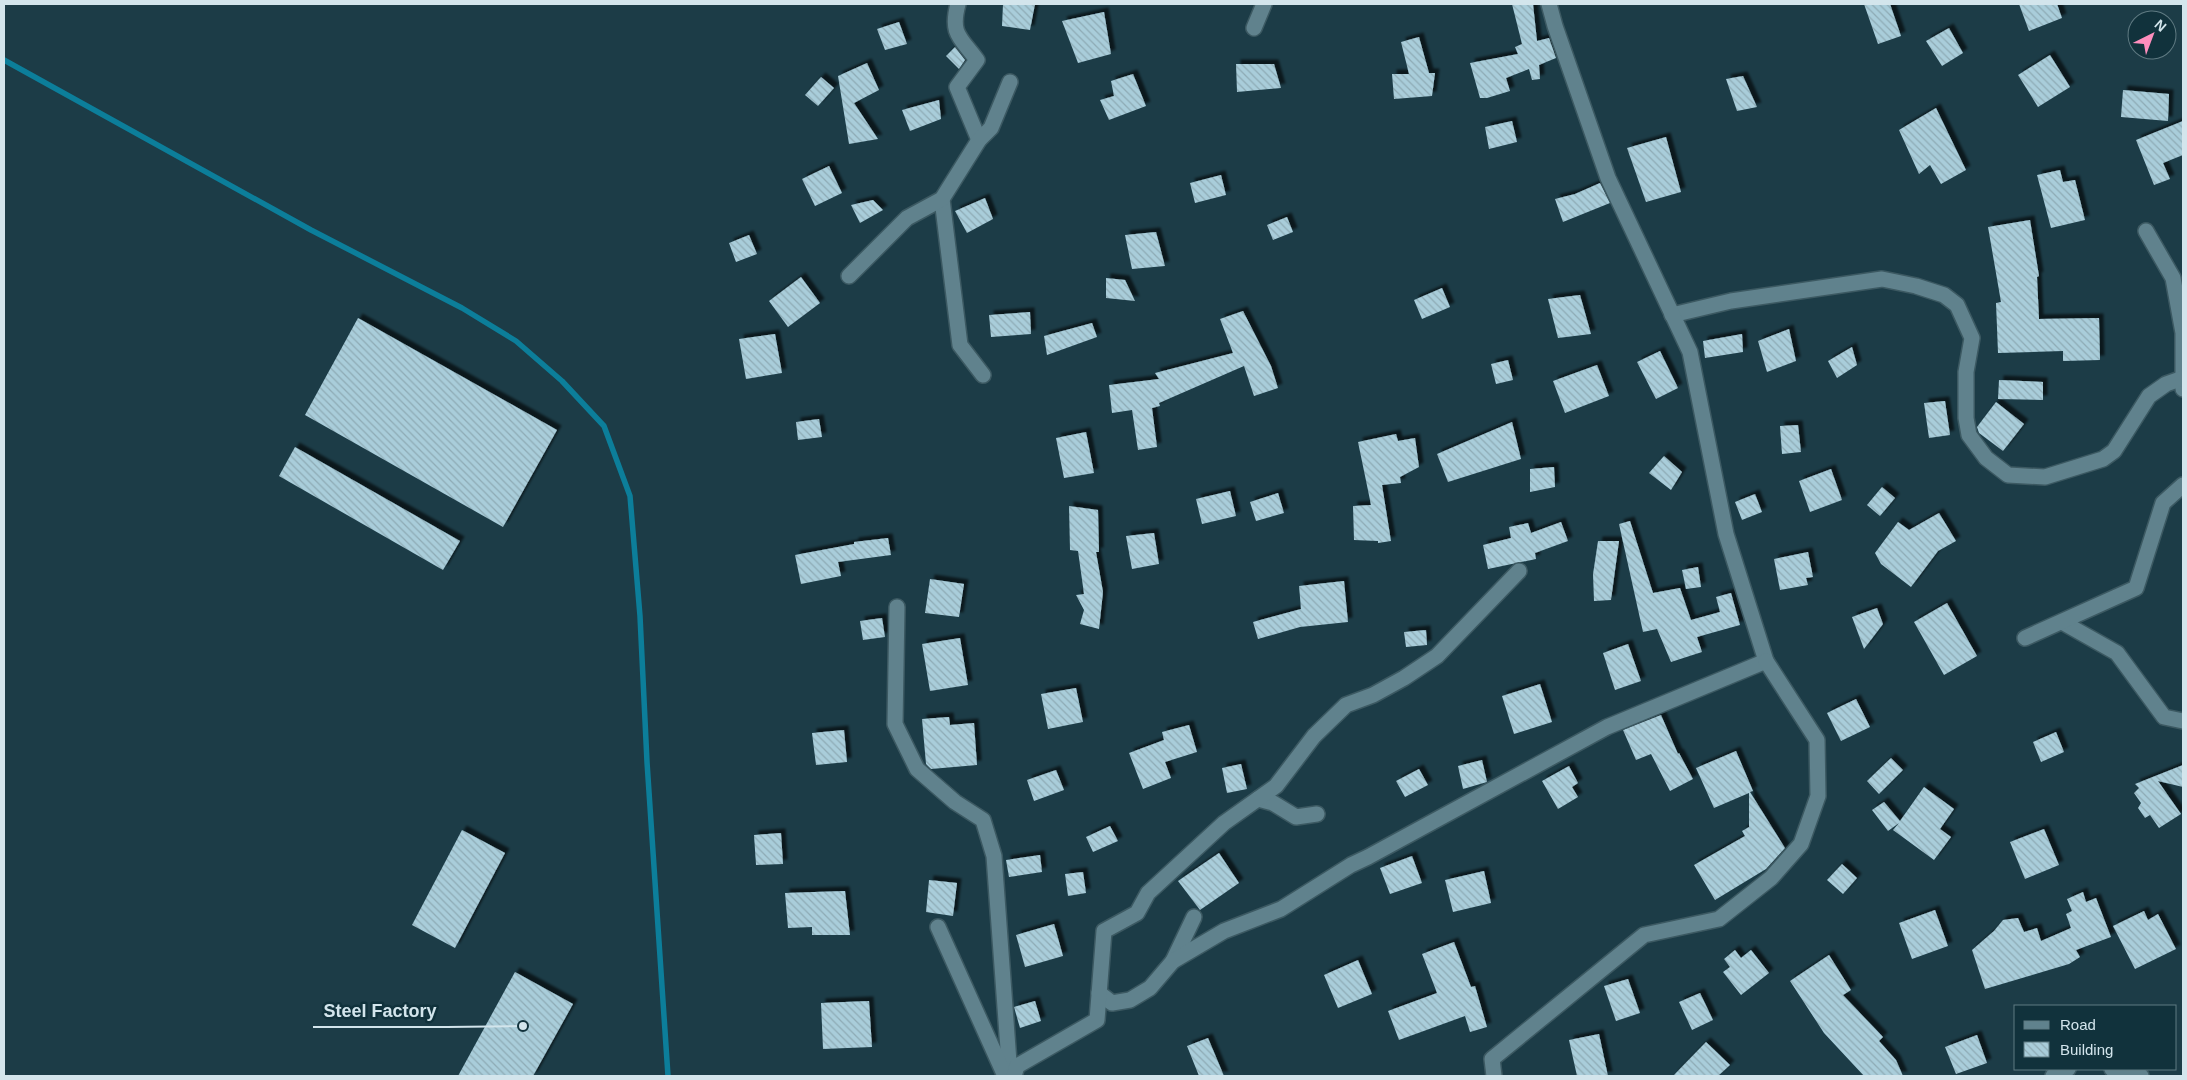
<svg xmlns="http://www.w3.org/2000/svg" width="2187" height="1080" font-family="Arial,sans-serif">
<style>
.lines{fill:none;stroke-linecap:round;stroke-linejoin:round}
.stream{stroke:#0c7e9a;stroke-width:5.5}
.building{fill:url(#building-back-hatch);filter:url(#shadow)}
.street-casing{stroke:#3c5962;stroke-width:18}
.street{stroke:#60828d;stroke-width:15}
.leader{fill:none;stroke:#d3e5ec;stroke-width:2}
.callout-dot{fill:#d3e5ec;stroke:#11323c;stroke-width:2}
.callout-label{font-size:18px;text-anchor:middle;font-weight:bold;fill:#d3e5ec;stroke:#11323c;stroke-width:5;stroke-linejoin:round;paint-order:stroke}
</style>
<defs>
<pattern id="building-back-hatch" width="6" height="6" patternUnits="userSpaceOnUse" patternTransform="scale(1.25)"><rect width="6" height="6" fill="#a9cdda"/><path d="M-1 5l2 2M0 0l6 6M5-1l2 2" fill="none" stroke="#8eabb5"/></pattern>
<filter id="shadow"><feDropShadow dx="4.5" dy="-4.5" stdDeviation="1" flood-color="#0009"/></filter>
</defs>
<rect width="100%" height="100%" fill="#1c3c47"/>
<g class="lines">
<polyline class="stream" points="4,60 311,230 462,308 516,341 562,381 604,426 630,496 640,616 647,762 668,1076"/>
</g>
<g class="building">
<polygon points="1003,4 1035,4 1030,30 1002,26"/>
<polygon points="1512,4 1533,4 1537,41 1549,38 1556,58 1539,65 1540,79 1532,80 1529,69 1506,78 1510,91 1487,98 1480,98 1470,63 1518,54 1515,47 1522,44"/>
<polygon points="1864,4 1890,4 1901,36 1878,44"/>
<polygon points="2019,4 2057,4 2062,18 2029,31"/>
<polygon points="1104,12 1111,54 1078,63 1062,21"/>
<polygon points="899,22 907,44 885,50 877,29"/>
<polygon points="1949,28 1963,53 1942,66 1926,41"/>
<polygon points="1419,37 1429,73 1435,73 1432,96 1394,99 1392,74 1409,74 1401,42"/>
<polygon points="955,47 965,60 959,69 946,56"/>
<polygon points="2050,55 2070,87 2038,107 2018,75"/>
<polygon points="867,63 879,90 854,103 878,139 849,144 838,76"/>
<polygon points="1236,64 1274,64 1281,88 1237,92"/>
<polygon points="1133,74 1146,106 1109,120 1100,100 1114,96 1111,81"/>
<polygon points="1743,76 1757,107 1737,111 1726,79"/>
<polygon points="821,77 834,88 818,106 805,95"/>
<polygon points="2123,90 2169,94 2168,121 2121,117"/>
<polygon points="939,100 941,119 910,131 902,110"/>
<polygon points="1936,108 1966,170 1941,184 1930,165 1919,174 1899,130"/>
<polygon points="1512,121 1517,142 1489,149 1485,127"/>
<polygon points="2183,121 2183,155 2163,163 2170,179 2154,185 2136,140"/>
<polygon points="1666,137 1681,192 1646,202 1627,148"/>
<polygon points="829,166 842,193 815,206 802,179"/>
<polygon points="2060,170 2063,182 2075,180 2085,220 2051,228 2037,175"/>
<polygon points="1221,175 1226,195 1195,203 1190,183"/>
<polygon points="1600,183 1610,203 1563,222 1555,199 1575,194"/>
<polygon points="985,198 993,219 967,233 955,211"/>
<polygon points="873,200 883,210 860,223 851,205"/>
<polygon points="1287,217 1293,232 1273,240 1267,225"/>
<polygon points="2030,220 2039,276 2037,277 2039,319 2099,318 2100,360 2063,361 2063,351 1998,353 1996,303 2001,302 1988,227"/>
<polygon points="1156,232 1165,266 1132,269 1125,235"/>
<polygon points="749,235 757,254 736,262 729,243"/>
<polygon points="801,277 820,303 788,327 769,301"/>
<polygon points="1106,278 1125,280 1135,301 1106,298"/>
<polygon points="1442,288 1450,307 1422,319 1414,300"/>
<polygon points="1580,295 1591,334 1558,338 1548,299"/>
<polygon points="1243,311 1271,366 1278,388 1254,396 1244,366 1159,403 1160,406 1152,408 1157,447 1138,450 1132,410 1112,413 1109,385 1159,379 1155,373 1233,353 1220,319"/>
<polygon points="1030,312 1031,334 991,337 989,315"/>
<polygon points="358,318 557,430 503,527 305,415"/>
<polygon points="1092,323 1097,337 1047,355 1044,336"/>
<polygon points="1789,329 1796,361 1767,372 1758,341"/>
<polygon points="775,334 782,373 746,379 739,339"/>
<polygon points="1742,334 1743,352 1705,358 1703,341"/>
<polygon points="1852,347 1857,365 1837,378 1828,361"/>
<polygon points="1660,351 1678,388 1656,399 1637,362"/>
<polygon points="1508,360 1513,380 1496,384 1491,364"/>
<polygon points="1597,365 1609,396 1565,413 1553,381"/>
<polygon points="1999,380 2043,382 2043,400 1998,399"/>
<polygon points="1945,401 1950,435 1929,438 1924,403"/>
<polygon points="1996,402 2024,424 2003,451 1979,433 1977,427"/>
<polygon points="819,419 822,437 798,440 796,422"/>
<polygon points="1512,422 1521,459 1448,482 1437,454"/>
<polygon points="1798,425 1801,452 1782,454 1780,426"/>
<polygon points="1086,432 1094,473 1064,478 1056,438"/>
<polygon points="1396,434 1398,441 1415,438 1419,467 1400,477 1401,483 1382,485 1391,541 1378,543 1378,541 1354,540 1353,506 1371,505 1358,442"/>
<polygon points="295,447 460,541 443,570 279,476"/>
<polygon points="1664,456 1682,472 1671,490 1649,473"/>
<polygon points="1554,467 1555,487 1530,492 1530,469"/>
<polygon points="1831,469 1842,500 1810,512 1799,481"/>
<polygon points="1882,487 1895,498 1880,516 1867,505"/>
<polygon points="1230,491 1236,516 1202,524 1196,499"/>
<polygon points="1278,493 1284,513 1256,521 1250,502"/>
<polygon points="1755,494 1762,512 1742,520 1735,502"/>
<polygon points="1069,506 1098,510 1099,552 1096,552 1103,592 1099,629 1080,624 1084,610 1076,595 1084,594 1078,551 1070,550"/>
<polygon points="1939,513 1956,541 1938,551 1911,587 1881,564 1875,553 1898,522 1909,530"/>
<polygon points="1630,521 1653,593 1680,588 1691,620 1720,612 1716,597 1731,593 1740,625 1697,637 1702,652 1671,662 1657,629 1643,632 1619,524"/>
<polygon points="1561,522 1568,541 1535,553 1536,559 1488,569 1483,545 1511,538 1509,527 1528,523 1531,533"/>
<polygon points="1154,533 1159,564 1132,569 1126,536"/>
<polygon points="888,538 891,555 838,562 841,576 801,584 795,555 854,544 854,542"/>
<polygon points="1598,541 1619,541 1611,600 1594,601 1593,574"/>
<polygon points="1808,552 1813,577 1806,578 1808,585 1780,590 1774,559"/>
<polygon points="1698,567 1701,587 1686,589 1682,570"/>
<polygon points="930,579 964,584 959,617 925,613"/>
<polygon points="1344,581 1348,622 1300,627 1258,639 1253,622 1301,609 1299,586"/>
<polygon points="1947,603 1977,656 1944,675 1914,622"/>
<polygon points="1877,608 1883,624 1864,649 1852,617"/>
<polygon points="882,618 885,637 863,640 860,621"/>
<polygon points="1426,630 1427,645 1406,647 1404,632"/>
<polygon points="960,638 968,685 930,691 922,644"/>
<polygon points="1628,644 1641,681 1615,690 1603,653"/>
<polygon points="1540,684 1552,722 1514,734 1502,696"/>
<polygon points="1076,688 1083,722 1048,729 1041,694"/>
<polygon points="1856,699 1870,727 1841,741 1827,713"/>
<polygon points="1661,715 1678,754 1679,753 1693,779 1670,791 1651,754 1636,760 1623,730"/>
<polygon points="949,717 950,725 974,723 977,765 931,769 926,764 922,719"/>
<polygon points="1189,725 1197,752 1165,762 1171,778 1143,789 1129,753 1164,740 1162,732"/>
<polygon points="844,730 847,762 816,765 812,733"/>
<polygon points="2056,732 2064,752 2041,762 2033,742"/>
<polygon points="1736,751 1753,791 1750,792 1785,848 1766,869 1715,900 1694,865 1745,836 1742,831 1749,827 1749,793 1714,808 1696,768"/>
<polygon points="1891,758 1903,770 1879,794 1867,781"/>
<polygon points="1482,760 1487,782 1463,789 1458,766"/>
<polygon points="1241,764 1247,789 1227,793 1222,768"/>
<polygon points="2183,765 2183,787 2158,781 2181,814 2159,828 2150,815 2145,818 2138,808 2141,803 2134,793 2139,788 2135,784"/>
<polygon points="1569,766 1578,783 1572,787 1578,797 1558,809 1542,781"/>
<polygon points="1419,769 1428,785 1405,797 1396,781"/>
<polygon points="1056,770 1064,790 1034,801 1027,780"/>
<polygon points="1924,787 1954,809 1940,829 1951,837 1934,860 1893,830 1899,823 1888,831 1872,810 1884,802 1900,821"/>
<polygon points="1110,826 1118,841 1093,852 1086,837"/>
<polygon points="2044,829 2059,865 2025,879 2010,842"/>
<polygon points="462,830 505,853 455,948 412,925"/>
<polygon points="781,833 783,864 756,865 754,835"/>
<polygon points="1219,853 1239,883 1200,910 1178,881"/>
<polygon points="1040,855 1042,872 1009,877 1006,860"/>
<polygon points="1412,856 1422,883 1390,894 1380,868"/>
<polygon points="1842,864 1857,878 1843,894 1827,880"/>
<polygon points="1484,871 1491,903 1453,912 1445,880"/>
<polygon points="1083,872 1086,893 1068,896 1065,874"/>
<polygon points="929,880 957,883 953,916 926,912"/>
<polygon points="845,891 850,935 812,935 812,927 788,928 785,893"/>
<polygon points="2083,892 2086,902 2096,898 2111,937 2076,950 2080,957 2069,964 1985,989 1972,950 1994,931 2003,920 2018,918 2024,932 2037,928 2041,941 2071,928 2066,914 2072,911 2067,899"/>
<polygon points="1935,910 1948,946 1912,959 1899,923"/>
<polygon points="2144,911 2148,920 2158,914 2176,949 2135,969 2113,926"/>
<polygon points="1054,924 1063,956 1025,967 1016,935"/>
<polygon points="1454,942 1471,987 1475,986 1487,1027 1470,1032 1465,1016 1399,1040 1388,1011 1437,993 1422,954"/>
<polygon points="1735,950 1741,958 1751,950 1769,973 1741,995 1723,972 1730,967 1724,959"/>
<polygon points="1829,955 1851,990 1843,995 1883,1037 1879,1041 1896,1060 1903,1076 1864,1076 1824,1033 1790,981"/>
<polygon points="1358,960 1372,994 1338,1008 1324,975"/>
<polygon points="515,972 573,1004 533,1076 458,1076"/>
<polygon points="1628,979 1640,1013 1616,1021 1604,986"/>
<polygon points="1700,993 1713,1020 1692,1030 1679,1002"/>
<polygon points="869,1001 872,1047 823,1049 821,1003"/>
<polygon points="1035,1001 1041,1021 1020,1028 1014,1007"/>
<polygon points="1599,1034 1608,1076 1577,1076 1569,1040"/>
<polygon points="1977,1035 1987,1063 1956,1074 1945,1047"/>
<polygon points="1208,1038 1224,1076 1199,1076 1187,1046"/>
<polygon points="1706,1042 1730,1065 1718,1076 1673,1076"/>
</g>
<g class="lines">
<defs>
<g id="street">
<path d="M958,4C950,34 960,37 977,60L957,87L979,140"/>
<polyline points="1254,28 1264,4"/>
<polyline points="942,199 960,345 983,375"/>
<polyline points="2146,231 2173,278 2183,333 2183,389"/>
<polyline points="849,276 907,218 942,199 979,140 991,128 1010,82"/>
<polyline points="1672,315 1731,301 1882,279 1916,286 1944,295 1957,305 1972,338 1966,372 1966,418 1969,435 1986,458 2008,475 2045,477 2103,459 2114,451 2149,396 2166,384 2183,378"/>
<polyline points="897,607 895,724 917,769 955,802 983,820 994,856 1010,1076"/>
<polyline points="2062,622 2117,653 2164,717 2183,721"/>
<polyline points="2025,638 2136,588 2163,503 2183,485"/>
<polyline points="1258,799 1273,803 1296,817 1317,814"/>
<polyline points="938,927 1005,1076"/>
<polyline points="1173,961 1194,917"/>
<polyline points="1099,993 1112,1003 1130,1000 1150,988 1173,961 1224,931 1281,909 1351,865 1368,857 1607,727 1766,661 1726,534 1690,352 1608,178 1555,26 1549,4"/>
<polyline points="2112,1069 2141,1076"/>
<polyline points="1014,1076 1017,1066 1097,1020 1104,931 1137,913 1148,893 1224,823 1276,786 1314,736 1346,705 1373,695 1404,678 1437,656 1519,571"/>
<polyline points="1494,1076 1492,1059 1644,935 1719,919 1771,878 1801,844 1818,796 1817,740 1766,661"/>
<polyline points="2053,1076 2068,1069"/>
</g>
</defs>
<use href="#street" class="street-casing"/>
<use href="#street" class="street"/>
</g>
<path class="leader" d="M523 1026L447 1027H313"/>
<circle class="callout-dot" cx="523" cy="1026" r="5"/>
<g class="callout-label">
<text x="380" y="1017">Steel Factory</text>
</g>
<rect width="2187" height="1080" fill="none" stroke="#d3e5ec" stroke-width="10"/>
<rect x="2014" y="1005" width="162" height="65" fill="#11323c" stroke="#5f7a82"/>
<rect x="2024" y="1021" width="25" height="8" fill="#60828d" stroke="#5f7a82"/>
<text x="2060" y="1030" font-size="15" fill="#d3e5ec">Road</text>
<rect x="2024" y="1042" width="25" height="15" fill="url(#building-back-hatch)" stroke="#5f7a82"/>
<text x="2060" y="1055" font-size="15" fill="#d3e5ec">Building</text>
<g transform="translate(2152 35) rotate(42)"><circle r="24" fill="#11323c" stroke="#5f7a82"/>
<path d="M0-4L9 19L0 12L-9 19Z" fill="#fe8ebd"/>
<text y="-8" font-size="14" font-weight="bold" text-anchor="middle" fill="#d3e5ec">N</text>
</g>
</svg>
